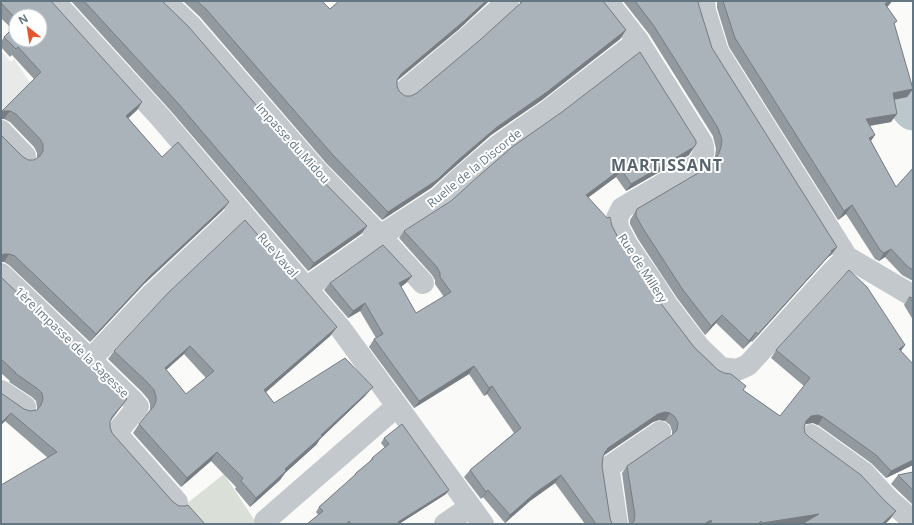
<svg xmlns="http://www.w3.org/2000/svg" width="914" height="525" font-family="'Open Sans',sans-serif">
<style>
.built{fill:#e8e9e9}
.green{fill:#dadfd7}
.lines{fill:none;stroke-linecap:round;stroke-linejoin:round}
.river{stroke:#bbc7cb;stroke-width:39}
.minor{stroke:#c3c8cc;stroke-width:22}
.wall{fill:#929a9f;fill-rule:evenodd}
.shaded-wall{fill:#777d82}
.building{fill:#aab3b9;stroke:#777d82;fill-rule:evenodd}
.labels{text-anchor:middle;dominant-baseline:central;stroke-width:4;stroke-linejoin:round;paint-order:stroke}
.street-label{font-size:12px;fill:#657683;stroke:#fff}
.district-label{font-size:16px;font-weight:bold;letter-spacing:1px;fill:#57646e;stroke:#fff}
</style>
<rect width="100%" height="100%" fill="#fafaf8"/>
<polygon class="built" points="1,51 11,62 14,59 31,84 1,118"/>
<polygon class="green" points="224,474 257,524 161,524"/>
<g class="lines">
<polyline class="river" points="913,105 911,109 913,111"/>
<g class="minor">
<polyline points="54,1 161,118 341,329 483,524"/>
<polyline points="165,1 191,26 317,171 380,236 423,283"/>
<path d="M607,1L638,41L702,143C705,152 703,156 698,164L622,208L617,218L618,228L627,245L653,283L667,305L699,347L721,368L737,370L748,365L829,275L847,257"/>
<polyline points="704,1 705,11 718,52 738,84 847,257 913,296"/>
<polyline points="403,92 466,39 508,1"/>
<polyline points="1,131 25,156"/>
<polyline points="1,274 132,400 138,407 116,433 177,502"/>
<polyline points="306,288 380,236 439,198 459,179 499,145 549,110 638,41"/>
<polyline points="90,360 152,294 240,211"/>
<polyline points="1,391 25,407"/>
<polyline points="811,435 864,473 889,500 913,521"/>
<polyline points="265,521 397,406"/>
<polyline points="445,524 470,507"/>
<polyline points="617,524 609,472 610,466 660,432"/>
</g>
</g>
<g class="wall">
<path d="M1,1L142,102L137,110L128,118L162,157L223,210L143,285L90,342L9,265L4,262L22,156L28,160H34L37,158V153L34,147L10,122L4,119H1L34,79L12,55L10,57L1,47V42L4,37L12,29L1,18ZM16,16L40,40H16Z"/>
<polygon points="71,1 162,1 313,171 367,226 361,234 308,271 170,110"/>
<polygon points="183,1 322,1 330,9 339,1 489,1 458,30 397,81 397,86 399,91 405,96 411,96 417,93 480,40 520,4 520,1 603,1 626,30 620,39 542,100 491,135 451,170 431,188 382,220 326,163 200,17"/>
<polygon points="623,1 698,1 699,6 712,48 837,247 831,255 828,257 752,342 751,341 743,349 716,323 705,335 677,298 638,239 630,224 630,220 637,209 710,166 714,161 715,156 716,149 713,136 649,34"/>
<polygon points="717,1 892,1 889,5 887,7 897,21 894,24 913,89 907,97 894,100 891,122 870,126 871,141 896,187 913,168 913,281 902,275 885,257 879,261 875,259 846,214 838,220 729,47 717,8"/>
<polygon points="694,147 689,155 626,191 616,177 588,197 612,226 621,243 662,305 694,347 718,370 743,390 780,416 804,386 771,358 776,350 905,345 901,351 913,364 913,465 886,478 871,463 818,425 813,423 806,424 804,425 804,427 805,433 809,437 891,518 885,524 802,524 803,523 798,524 629,524 622,473 627,466 672,435 672,431 670,425 665,421 659,420 653,422 603,455 602,466 610,518 612,524 585,524 555,483 530,501 505,523 483,497 481,499 464,477 470,470 514,433 487,394 484,396 469,374 414,408 369,347 374,339 376,338 360,311 348,318 324,290 330,283 412,276 406,283 401,287 416,313 444,297 435,284 435,280 432,275 399,238 404,231"/>
<polygon points="1,277 121,407 110,422 110,427 112,433 173,502 205,524 48,458 5,421 1,425 1,393 24,409 30,411 37,410 37,407 36,401 32,397 9,382 10,381 1,373"/>
<polygon points="909,297 913,298 913,320 904,305"/>
<path d="M337,327L330,336L266,392L274,403L366,395L320,439L316,445L285,473L280,480L250,507L235,489L236,487L211,461L181,487L133,433L139,424L150,410V404L148,399L141,391L108,359L114,351ZM184,354L206,378L186,394L166,370Z"/>
<polygon points="384,438 446,494 399,524 307,524 318,515 316,512 319,507 353,477 356,473 369,462 372,458 385,448 381,443"/>
<polygon points="913,472 913,505 891,484 898,475"/>
</g>
<g class="shaded-wall">
<polygon points="486,1 489,1 458,30 395,82 401,74"/>
<polygon points="889,1 892,1 889,5 879,12 885,4"/>
<polygon points="626,30 620,39 542,100 491,135 451,170 431,188 382,220 388,212 457,161 497,127"/>
<polygon points="913,89 907,97 887,101 893,93"/>
<polygon points="142,102 137,110 121,125 126,116"/>
<polygon points="4,111 10,111 4,119 1,119 1,112"/>
<polygon points="897,114 891,122 860,127 866,119"/>
<polygon points="875,135 869,144 869,138"/>
<polygon points="694,147 689,155 626,191 631,184"/>
<polygon points="621,169 616,177 581,203 586,195"/>
<polygon points="229,202 223,210 143,285 90,342 96,334 149,277"/>
<polygon points="852,205 846,214 838,220 844,211"/>
<polygon points="367,226 361,234 308,271 314,263"/>
<polygon points="837,247 831,255 828,257 752,342 758,334 831,251"/>
<polygon points="891,249 885,257 879,261 884,253"/>
<polygon points="4,254 9,254 4,262 1,262 1,255"/>
<polygon points="412,276 406,283 394,291 399,283"/>
<polygon points="365,303 360,311 348,318 353,311"/>
<polygon points="722,315 716,323 705,335 711,326"/>
<polygon points="337,327 330,336 258,399 264,390"/>
<polygon points="756,332 751,341 743,349 749,341"/>
<polygon points="905,345 900,352 899,349"/>
<polygon points="190,346 184,354 158,377 165,368"/>
<polygon points="474,366 469,374 414,408 419,401"/>
<polygon points="492,386 487,394 484,396 489,388"/>
<polygon points="373,387 366,395 320,439 316,445 285,473 280,480 250,507 256,498 285,469"/>
<polygon points="127,399 121,407 106,425 112,417"/>
<polygon points="665,412 670,413 665,421 659,420 653,422 603,456 605,452 608,448 658,414"/>
<polygon points="11,413 5,421 1,425 1,423"/>
<polygon points="818,415 823,417 818,425 813,423 806,424 801,428 806,421 811,416"/>
<polygon points="217,452 211,461 181,487 187,478"/>
<polygon points="913,460 913,465 886,478 891,471"/>
<polygon points="561,475 555,483 530,501 505,523 510,515 535,493"/>
<polygon points="449,490 446,494 399,524 397,524 398,522"/>
<polygon points="488,490 483,497 481,499 486,492"/>
<polygon points="896,511 891,518 885,524 882,524"/>
<polygon points="819,514 814,521 798,524 762,524 762,523"/>
<polygon points="711,520 709,524 704,524"/>
</g>
<g class="building">
<polygon points="1,1 51,1 142,102 126,116 162,157 178,142 229,202 149,277 96,334 15,256 9,254 4,254 1,255 1,135 22,156 28,160 34,160 40,156 43,151 43,144 40,139 16,114 10,111 4,111 1,112 41,72 18,47 16,49 4,37 16,25 16,40 40,40 40,16 16,16 16,19 1,3"/>
<polygon points="84,1 162,1 188,26 313,171 367,226 314,263 176,101"/>
<polygon points="197,1 322,1 330,9 339,1 486,1 464,21 401,74 397,80 397,86 399,91 405,96 411,96 417,93 480,40 523,1 603,1 626,30 547,92 497,127 457,161 437,180 388,212 332,154 206,9"/>
<polygon points="635,1 698,1 699,6 712,48 837,247 831,251 832,252 758,334 756,332 749,341 722,315 711,326 683,290 644,230 636,216 636,212 637,209 710,166 714,162 719,153 721,147 722,140 718,128 654,26"/>
<polygon points="723,1 889,1 885,4 897,21 894,23 913,89 893,93 897,114 866,119 875,135 869,138 896,187 913,168 913,270 908,267 891,249 884,253 880,250 852,205 844,211 735,38"/>
<polygon points="640,52 696,141 696,144 694,147 631,184 621,169 586,195 607,218 610,217 612,226 621,243 662,305 694,347 718,370 724,373 731,374 746,386 743,390 780,416 810,378 776,350 849,270 867,287 905,345 899,349 913,364 913,460 891,471 876,455 823,417 818,415 811,416 806,421 804,427 805,433 809,437 861,475 885,501 896,511 882,524 802,524 819,514 762,523 761,521 758,524 712,524 711,520 704,524 632,524 634,521 635,515 627,466 672,435 677,430 678,423 675,417 670,413 665,412 658,414 608,448 605,452 603,457 602,466 610,518 612,524 596,524 561,475 535,493 510,515 488,490 486,492 470,470 521,428 492,386 489,388 474,366 419,401 374,339 383,334 365,303 353,311 330,283 383,245 412,276 399,283 416,313 451,292 440,277 440,273 437,267 404,231 451,201 473,181 512,147 562,112"/>
<path d="M245,220L337,327L264,390L274,403L345,358L373,387L321,435L322,436L285,469L286,471L256,498L241,481L243,478L217,452L187,478L139,424L154,406L156,401V396L154,390L147,382L114,351L167,294ZM190,346L214,371L186,394L165,368Z"/>
<polygon points="1,277 127,399 112,417 110,422 110,427 112,433 173,502 179,506 185,506 188,505 205,524 1,524 1,485 57,452 11,413 1,423 1,393 24,409 30,411 37,410 41,405 43,399 42,393 38,389 15,373 16,373 1,359"/>
<polygon points="909,297 913,298 913,302"/>
<polygon points="402,424 449,490 398,522 399,524 351,524 349,521 346,524 307,524 323,511 319,507 356,474 356,473 373,459 372,458 389,444 384,438"/>
<polygon points="913,472 913,490 898,475"/>
</g>
<g class="labels">
<g class="street-label">
<text transform="translate(293 143) rotate(48)">Impasse du Midou</text>
<text transform="translate(474 168) rotate(-39)">Ruelle de la Discorde</text>
<text transform="translate(278 255) rotate(49)">Rue Vaval</text>
<text transform="translate(643 268) rotate(57)">Rue de Millery</text>
<text transform="translate(72 342) rotate(44)">1ère Impasse de la Sagesse</text>
</g>
<g class="district-label">
<text x="667" y="165">MARTISSANT</text>
</g>
</g>
<rect width="914" height="525" fill="none" stroke="#657683" stroke-width="4"/>
<g transform="translate(28 28) rotate(330)"><circle r="19" fill="#ffffff" stroke="#c1c8cd"/>
<path d="M0-3L7 15L0 10L-7 15Z" fill="#e4572e"/>
<text y="-6" font-size="11" font-weight="bold" text-anchor="middle" fill="#657683">N</text>
</g>
</svg>
